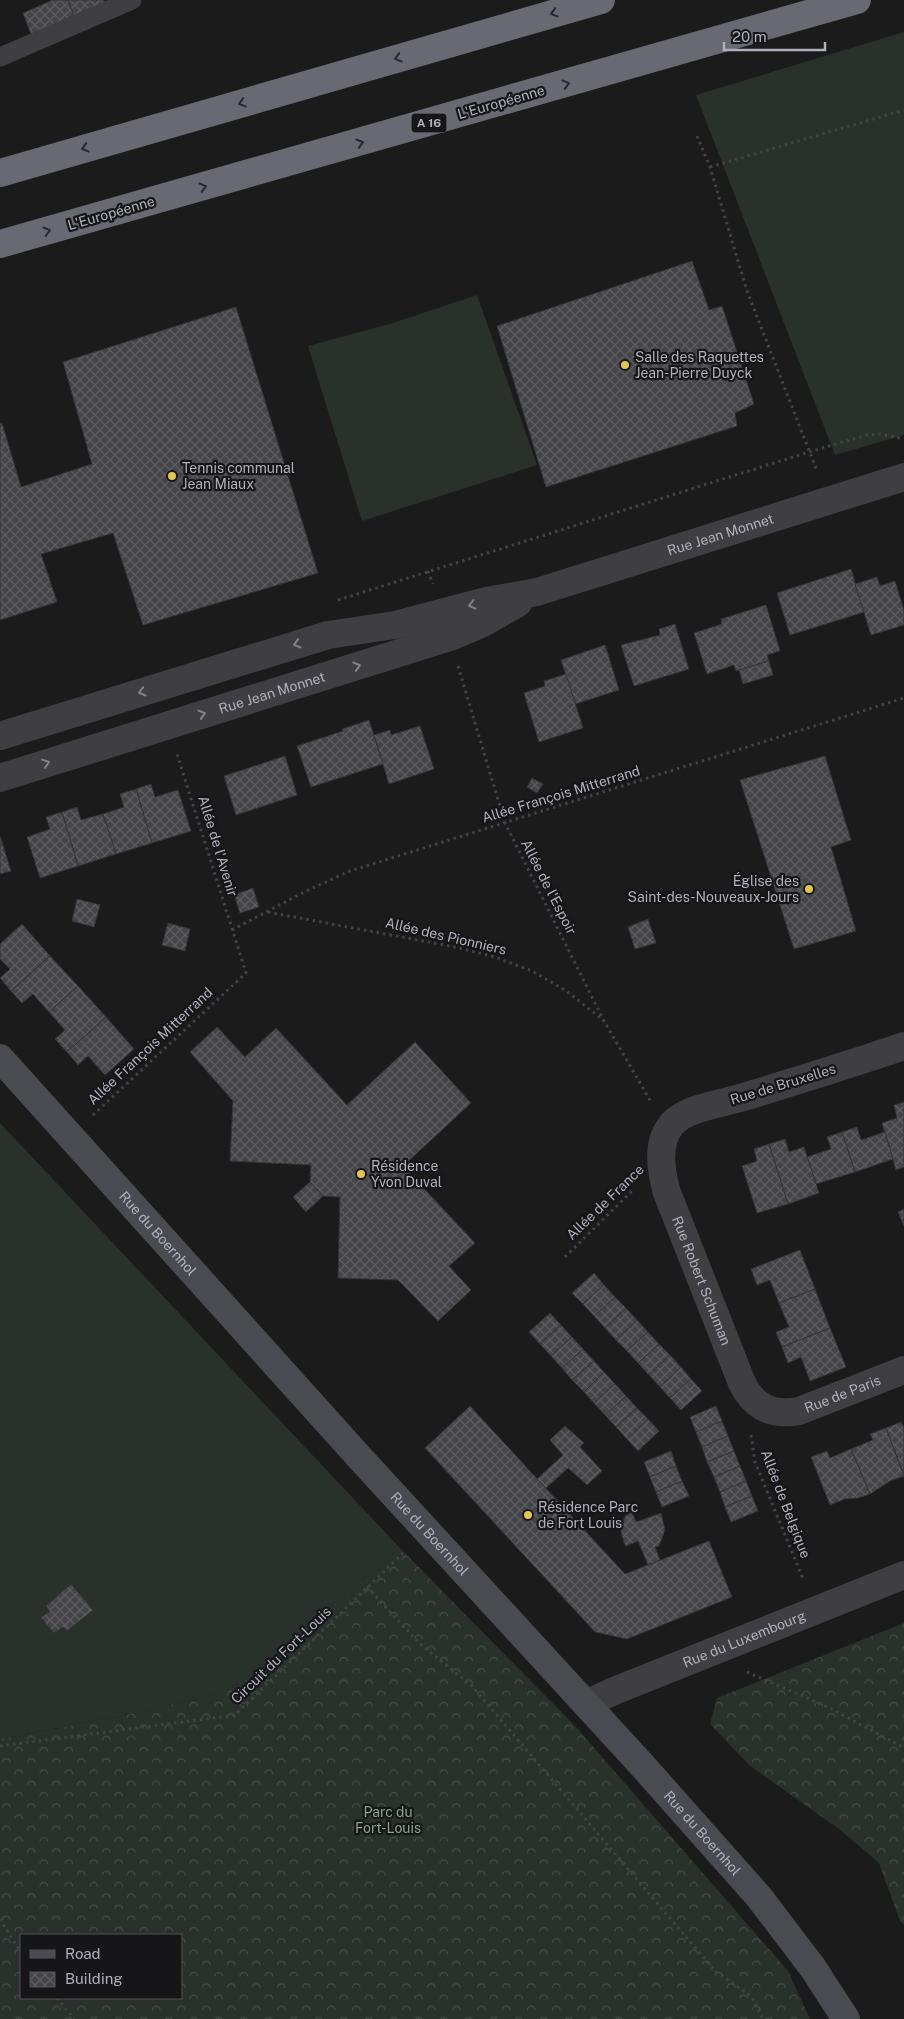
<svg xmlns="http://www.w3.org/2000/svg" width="904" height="2019" font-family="'Public Sans',sans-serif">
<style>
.grass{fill:#29312b}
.forest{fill:url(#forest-crowns);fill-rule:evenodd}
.building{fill:url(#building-cross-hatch);stroke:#353538}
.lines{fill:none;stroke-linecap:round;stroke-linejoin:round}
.path{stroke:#424348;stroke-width:3;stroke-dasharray:2.5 4;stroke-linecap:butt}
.lane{stroke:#3e3e43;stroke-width:19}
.street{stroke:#3e3e43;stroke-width:28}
.secondary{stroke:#4a4b51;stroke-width:28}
.highway{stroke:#686972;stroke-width:28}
.oneway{stroke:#2a2a2e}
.oneway2{stroke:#81828b}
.poi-dot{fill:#e2c64d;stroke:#161518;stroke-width:2}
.labels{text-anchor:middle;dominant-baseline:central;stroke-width:4.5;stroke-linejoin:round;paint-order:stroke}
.shield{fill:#161518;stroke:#80828a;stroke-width:1}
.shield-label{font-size:12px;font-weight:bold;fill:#aeb0bb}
.street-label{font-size:14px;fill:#aeb0bb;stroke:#161518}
.poi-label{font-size:14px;fill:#aeb0bb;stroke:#161518;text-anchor:start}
.park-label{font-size:14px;fill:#87a48d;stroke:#161518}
</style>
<defs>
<pattern id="forest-crowns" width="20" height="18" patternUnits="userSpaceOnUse" patternTransform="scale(1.25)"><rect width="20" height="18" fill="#29312b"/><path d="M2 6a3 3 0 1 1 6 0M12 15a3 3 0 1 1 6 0" fill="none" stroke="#464c48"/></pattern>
<pattern id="building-cross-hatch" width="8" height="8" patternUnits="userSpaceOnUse" patternTransform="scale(1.25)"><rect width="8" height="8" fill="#454549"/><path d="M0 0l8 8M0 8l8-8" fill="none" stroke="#5d5d61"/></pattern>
</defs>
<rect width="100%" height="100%" fill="#1b1b1c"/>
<g class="grass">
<polygon points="904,32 904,435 835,455 696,95"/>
<polygon points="477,295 537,465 362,521 308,346 393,323"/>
<polygon points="0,1123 400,1548 246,1680 212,1695 131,1714 0,1739"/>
</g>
<g class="forest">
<path d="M400,1548L576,1727L788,1971L810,2019H0V1739L131,1714L212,1695L246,1680ZM181,1935V1998H21V1935Z"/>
<polygon points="904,1623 904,1925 900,1921 879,1863 839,1829 749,1765 710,1724 717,1698"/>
</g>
<g class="building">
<polygon points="53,0 68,0 74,16 31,34 23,13"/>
<polygon points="68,0 104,0 105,2 74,16"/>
<polygon points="692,261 709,310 722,306 754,404 735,413 737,426 546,487 497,326"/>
<polygon points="236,307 318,573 143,625 113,533 41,554 57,602 0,620 0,424 2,423 21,487 92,464 63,362"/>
<polygon points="851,569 864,612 790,635 777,593"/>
<polygon points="877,577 880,586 895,581 904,610 904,625 871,635 855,584"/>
<polygon points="766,605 780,651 767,655 769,661 736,671 734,665 707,674 694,633 722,624 721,619"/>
<polygon points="675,624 689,669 634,686 621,645 660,635 659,629"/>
<polygon points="605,645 619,690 575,704 561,660"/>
<polygon points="769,661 773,675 743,684 739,670"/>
<polygon points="566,674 583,728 539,742 524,693 545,686 544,681"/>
<polygon points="369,720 383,764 311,787 297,746 343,731 342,729"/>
<polygon points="420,726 434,769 389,784 374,735 390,730 391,735"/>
<polygon points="285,756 297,795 236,815 224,776"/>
<polygon points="825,756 851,840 831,847 856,931 794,949 740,780"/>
<polygon points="532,778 543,784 537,793 527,787"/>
<polygon points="151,784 155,797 178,790 191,831 152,843 136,789"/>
<polygon points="136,789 152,843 116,854 103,814 124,807 120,794"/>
<polygon points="77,807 81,820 103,814 116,854 78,866 62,812"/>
<polygon points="62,812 78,866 40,878 27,837 50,829 46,817"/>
<polygon points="0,836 11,871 0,874"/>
<polygon points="253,888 259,907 240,913 234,895"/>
<polygon points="77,899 100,905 94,927 72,921"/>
<polygon points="648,919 656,943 635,949 628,927"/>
<polygon points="168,923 190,929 185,951 162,945"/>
<polygon points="22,924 50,956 11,991 0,978 10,969 0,959 0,944"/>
<polygon points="50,956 78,986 49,1012 33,994 22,1003 11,991"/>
<polygon points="78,986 106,1017 67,1052 55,1039 65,1030 49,1012"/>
<polygon points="106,1017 134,1049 105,1075 88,1056 78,1065 67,1052"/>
<polygon points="217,1027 245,1057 276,1028 347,1105 415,1042 471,1103 403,1166 475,1243 449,1266 471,1290 438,1321 398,1280 338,1278 340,1197 323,1196 310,1182 311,1165 230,1161 233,1101 190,1052"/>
<polygon points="904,1102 904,1167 896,1170 882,1123 897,1118 894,1105"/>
<polygon points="857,1127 861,1140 885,1132 893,1159 855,1172 842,1132"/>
<polygon points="842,1132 855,1172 816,1184 807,1157 831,1149 827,1137"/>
<polygon points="785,1139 789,1152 804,1147 819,1193 788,1204 769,1144"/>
<polygon points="769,1144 788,1204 757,1213 742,1166 757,1161 754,1149"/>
<polygon points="310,1182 323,1196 306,1212 293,1197"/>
<polygon points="904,1209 904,1226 898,1212"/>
<polygon points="800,1250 815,1289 779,1303 770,1280 757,1285 751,1269"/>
<polygon points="594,1273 604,1285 583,1304 572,1293"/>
<polygon points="604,1285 615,1297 594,1316 583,1304"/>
<polygon points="815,1289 830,1328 782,1347 776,1332 789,1327 779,1303"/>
<polygon points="615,1297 626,1308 605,1328 594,1316"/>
<polygon points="626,1308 637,1320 616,1340 605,1328"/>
<polygon points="550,1313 561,1325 540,1344 529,1332"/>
<polygon points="637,1320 648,1332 627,1351 616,1340"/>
<polygon points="561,1325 572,1337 551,1356 540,1344"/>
<polygon points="830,1328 846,1367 810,1381 801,1357 788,1363 782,1347"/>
<polygon points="648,1332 659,1344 638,1363 627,1351"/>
<polygon points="572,1337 583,1349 562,1368 551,1356"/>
<polygon points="659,1344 670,1355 649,1375 638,1363"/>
<polygon points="583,1349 594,1361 572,1380 562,1368"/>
<polygon points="670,1355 681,1367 660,1387 649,1375"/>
<polygon points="594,1361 604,1372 584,1392 572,1380"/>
<polygon points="681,1367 691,1379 670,1398 660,1387"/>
<polygon points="604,1372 615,1384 594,1403 584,1392"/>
<polygon points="691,1379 702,1391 681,1410 670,1398"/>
<polygon points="615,1384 626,1396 605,1415 594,1403"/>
<polygon points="626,1396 637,1408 616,1427 605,1415"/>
<polygon points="470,1406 625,1574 709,1541 732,1597 627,1639 595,1632 425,1448"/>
<polygon points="716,1406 722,1421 696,1432 690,1417"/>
<polygon points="637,1408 648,1419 627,1439 616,1427"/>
<polygon points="648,1419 659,1431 638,1451 627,1439"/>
<polygon points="722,1421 728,1436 702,1447 696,1432"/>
<polygon points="901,1422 904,1428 904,1475 886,1428"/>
<polygon points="565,1426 584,1443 580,1447 602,1471 587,1485 568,1468 546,1488 537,1479 563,1455 550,1440"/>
<polygon points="886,1428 904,1476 890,1481 870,1494 851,1449 873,1440 870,1434"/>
<polygon points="728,1436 734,1451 707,1462 702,1447"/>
<polygon points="851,1449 870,1494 858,1498 845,1499 830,1505 811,1457 827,1451 830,1458"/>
<polygon points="671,1451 676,1466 650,1477 644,1462"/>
<polygon points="734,1451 740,1466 714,1477 707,1462"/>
<polygon points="676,1466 682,1481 656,1492 650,1477"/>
<polygon points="740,1466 746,1481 720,1492 714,1477"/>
<polygon points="682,1481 689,1496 662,1507 656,1492"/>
<polygon points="746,1481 752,1496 725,1507 720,1492"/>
<polygon points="752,1496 758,1511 731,1522 725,1507"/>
<polygon points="632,1512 636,1522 661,1513 665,1530 659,1546 655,1547 660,1560 648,1565 638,1541 626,1546 624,1543 621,1531 624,1519 627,1514"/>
<polygon points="71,1584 93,1610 67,1631 63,1627 54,1633 41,1618 50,1611 46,1606"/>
</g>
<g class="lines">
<g class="path">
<polyline points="697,136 710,167 747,291 817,471"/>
<polyline points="710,167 904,110"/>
<polyline points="428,571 433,584"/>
<polyline points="338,600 809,452 867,435 880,434 904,439"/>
<polyline points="458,666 505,823 604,1021 651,1102"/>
<polyline points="268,912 455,947 495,957 532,971 565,990 602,1019"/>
<polyline points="232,930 306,891 350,871 904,698"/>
<polyline points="93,1115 246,973 177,754"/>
<polyline points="565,1257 633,1190"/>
<polyline points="751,1435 755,1462 804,1581"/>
<polyline points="367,1587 419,1643 472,1686 715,1971 751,1996 763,2019"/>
<polyline points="747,1672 830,1708 904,1748"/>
<polyline points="0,1746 235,1715 404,1552"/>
<polyline points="0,1919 21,1953"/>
<polyline points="57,1998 74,2019"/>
</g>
<polyline class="lane" points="0,57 132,0"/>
<g class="street">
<path id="s1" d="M0,736L328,635L395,625L486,601L537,592L904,477"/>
<path id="s2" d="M0,778L450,637L483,623L518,603"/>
<path id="s3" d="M904,1046C852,1064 799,1080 747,1096C726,1103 687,1107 672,1124C656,1143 661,1169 666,1190L742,1383C754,1407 772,1416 799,1411L904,1370"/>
<path id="s4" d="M586,1704L614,1691L904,1575"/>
</g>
<path class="secondary" id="s5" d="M0,1058L360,1458L641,1764L759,1897L813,1968L846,2019"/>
<g class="highway">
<polyline points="0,173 601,0"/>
<polyline points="0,244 857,0"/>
</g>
</g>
<defs><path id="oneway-chevron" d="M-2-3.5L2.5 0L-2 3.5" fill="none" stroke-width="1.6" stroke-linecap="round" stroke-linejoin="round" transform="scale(1.25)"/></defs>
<g class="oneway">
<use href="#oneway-chevron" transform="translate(554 13) rotate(164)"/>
<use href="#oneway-chevron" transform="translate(398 58) rotate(164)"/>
<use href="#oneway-chevron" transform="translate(566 84) rotate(-16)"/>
<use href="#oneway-chevron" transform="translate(242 103) rotate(164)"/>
<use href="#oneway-chevron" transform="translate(360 143) rotate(-16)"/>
<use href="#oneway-chevron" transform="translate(85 148) rotate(164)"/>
<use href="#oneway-chevron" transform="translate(203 187) rotate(-16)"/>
<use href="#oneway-chevron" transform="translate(47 231) rotate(-16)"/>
</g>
<g class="oneway2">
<use href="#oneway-chevron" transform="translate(472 605) rotate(166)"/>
<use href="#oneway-chevron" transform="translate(297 644) rotate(163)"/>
<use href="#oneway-chevron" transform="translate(357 666) rotate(-17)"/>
<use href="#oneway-chevron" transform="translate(142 692) rotate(163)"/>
<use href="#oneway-chevron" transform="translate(202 714) rotate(-17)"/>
<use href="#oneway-chevron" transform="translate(46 763) rotate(-18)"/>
</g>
<g class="poi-dot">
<circle cx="625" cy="365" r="5"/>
<circle cx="172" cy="476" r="5"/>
<circle cx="809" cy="889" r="5"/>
<circle cx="361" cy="1174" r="5"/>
<circle cx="528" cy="1515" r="5"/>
</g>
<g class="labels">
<rect class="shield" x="411.5" y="113.5" width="35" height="19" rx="4"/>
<g class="shield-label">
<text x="429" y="123">A 16</text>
</g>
<g class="street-label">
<text transform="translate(501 102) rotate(-16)">L'Européenne</text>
<text transform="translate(111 213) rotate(-16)">L'Européenne</text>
<text stroke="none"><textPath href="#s1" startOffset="749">Rue Jean Monnet</textPath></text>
<text stroke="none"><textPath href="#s2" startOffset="285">Rue Jean Monnet</textPath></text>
<text transform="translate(561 794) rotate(-17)">Allée François Mitterrand</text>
<text transform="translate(218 846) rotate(73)">Allée de l'Avenir</text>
<text transform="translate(549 887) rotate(63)">Allée de l'Espoir</text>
<text transform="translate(446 936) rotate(13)">Allée des Pionniers</text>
<text transform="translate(150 1046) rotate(-43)">Allée François Mitterrand</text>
<text transform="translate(783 1084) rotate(-17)">Rue de Bruxelles</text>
<text transform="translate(605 1202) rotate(-44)">Allée de France</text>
<text stroke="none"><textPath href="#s5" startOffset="236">Rue du Boernhol</textPath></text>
<text stroke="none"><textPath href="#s3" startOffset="412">Rue Robert Schuman</textPath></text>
<text stroke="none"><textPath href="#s3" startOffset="638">Rue de Paris</textPath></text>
<text transform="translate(786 1504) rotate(69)">Allée de Belgique</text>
<text stroke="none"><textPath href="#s5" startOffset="641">Rue du Boernhol</textPath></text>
<text stroke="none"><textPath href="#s4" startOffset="171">Rue du Luxembourg</textPath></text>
<text transform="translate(281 1655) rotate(-44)">Circuit du Fort-Louis</text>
<text stroke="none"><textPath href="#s5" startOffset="1046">Rue du Boernhol</textPath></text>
</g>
<g class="poi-label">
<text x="635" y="357">Salle des Raquettes<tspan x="635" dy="16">Jean-Pierre Duyck</tspan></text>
<text x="182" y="468">Tennis communal<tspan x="182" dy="16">Jean Miaux</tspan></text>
<text x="799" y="881" text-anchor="end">Église des<tspan x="799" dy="16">Saint-des-Nouveaux-Jours</tspan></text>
<text x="371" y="1166">Résidence<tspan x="371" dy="16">Yvon Duval</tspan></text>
<text x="538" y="1507">Résidence Parc<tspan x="538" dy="16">de Fort Louis</tspan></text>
</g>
<g class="park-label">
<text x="388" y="1812">Parc du<tspan x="388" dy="16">Fort-Louis</tspan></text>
</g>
</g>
<rect x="20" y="1934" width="162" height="65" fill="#161518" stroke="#535359"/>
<rect x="30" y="1950" width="25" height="8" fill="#4a4b51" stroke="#535359"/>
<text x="65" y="1959" font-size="15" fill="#aeb0bb">Road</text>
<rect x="30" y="1972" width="25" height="15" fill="url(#building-cross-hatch)" stroke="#535359"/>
<text x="65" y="1984" font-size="15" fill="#aeb0bb">Building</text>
<path d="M724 42v8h101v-8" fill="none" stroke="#aeb0bb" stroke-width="2.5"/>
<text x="732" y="42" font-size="15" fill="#aeb0bb" stroke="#161518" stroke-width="4" paint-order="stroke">20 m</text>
</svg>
